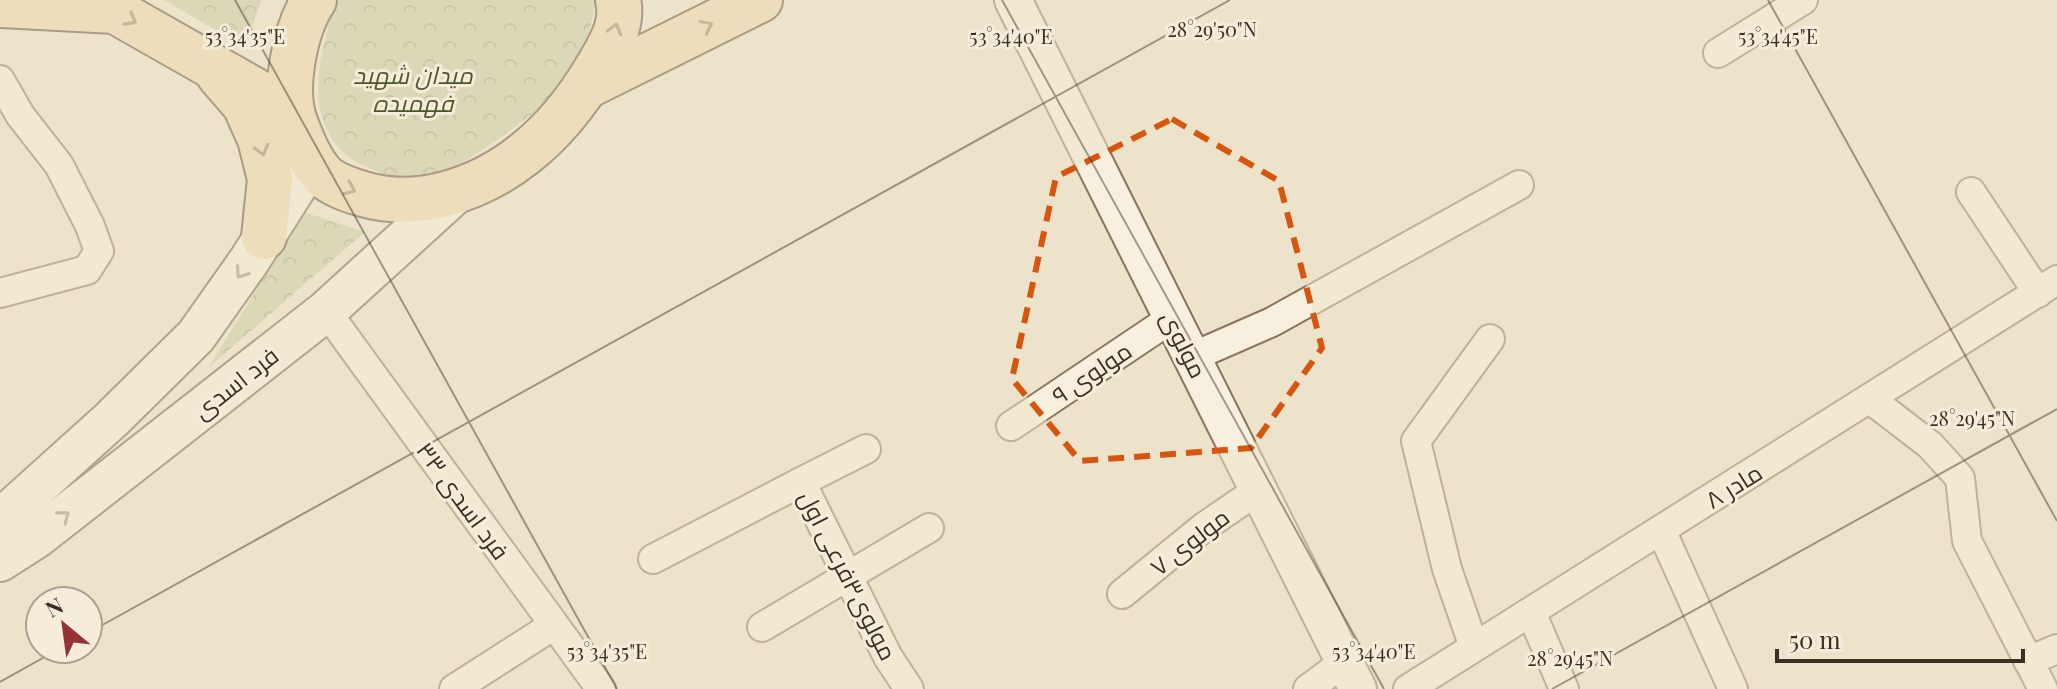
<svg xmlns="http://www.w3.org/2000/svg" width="2057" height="689" font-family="'Playfair Display',Cairo,serif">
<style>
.park{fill:url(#park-crowns)}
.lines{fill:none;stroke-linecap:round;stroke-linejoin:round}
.minor-casing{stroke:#89755f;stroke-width:32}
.tertiary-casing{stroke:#89755f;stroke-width:40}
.secondary-casing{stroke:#6b5742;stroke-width:44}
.primary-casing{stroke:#584433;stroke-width:48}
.minor{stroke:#f8f0de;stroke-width:28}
.tertiary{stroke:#f8f0de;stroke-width:36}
.secondary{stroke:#f8f0de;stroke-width:40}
.primary{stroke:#edd6a6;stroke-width:44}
.oneway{stroke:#948264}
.oneway2{stroke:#9a8f80}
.marked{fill:none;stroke:#d7550e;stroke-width:6;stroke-dasharray:16 10;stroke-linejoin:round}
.ticks{fill:none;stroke:#3b2e22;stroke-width:2;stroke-opacity:0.45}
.labels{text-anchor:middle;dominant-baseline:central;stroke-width:6;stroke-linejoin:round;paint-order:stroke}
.park-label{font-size:24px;font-style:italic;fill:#4b562a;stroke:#f5edda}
.street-label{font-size:24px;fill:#3b2e22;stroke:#f5edda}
.ticks-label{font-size:20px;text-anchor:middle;fill:#3b2e22;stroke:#f5edda;stroke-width:6;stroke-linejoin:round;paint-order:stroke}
</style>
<defs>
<pattern id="park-crowns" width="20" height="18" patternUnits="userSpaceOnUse" patternTransform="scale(2)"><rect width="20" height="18" fill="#c6cb9f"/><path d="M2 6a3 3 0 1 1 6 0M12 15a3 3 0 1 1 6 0" fill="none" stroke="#a2a581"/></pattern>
</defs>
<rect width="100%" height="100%" fill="#ede3cb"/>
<g class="park">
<polygon points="164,0 261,0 248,40 238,43"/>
<path d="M339,0H595L596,3C591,23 588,44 578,61C572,71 564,83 557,92C541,110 466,164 443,173C432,178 412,178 400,178C392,178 384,174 377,171C316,152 310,94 325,40C328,27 332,12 339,0Z"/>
<polygon points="304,212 365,232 209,367"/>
</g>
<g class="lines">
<defs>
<g id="minor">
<polyline points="1718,53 1803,0"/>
<polyline points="0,80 20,115 59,165 90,226 99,251 87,270 0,293"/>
<polyline points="1971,192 2038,293"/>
<polyline points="326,311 601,689"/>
<polyline points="1192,357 1272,322 1519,185"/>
<polyline points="1870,399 1930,445 1960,478 1967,541 2043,689"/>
<polyline points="1011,426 1172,318"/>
<polyline points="866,449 801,482 888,657 909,689"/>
<polyline points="1661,530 1733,689"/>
<polyline points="653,559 801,482"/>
<polyline points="1122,594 1204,527 1258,490"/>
<polyline points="1531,612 1564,689"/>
<polyline points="762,627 929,528"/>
<polyline points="1474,647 1447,569 1416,441 1490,339"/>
<polyline points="2028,661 2057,649"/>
<polyline points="454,689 554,625"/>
<polyline points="1308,689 1344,662"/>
<polyline points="1408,689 2057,280"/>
</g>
<polyline id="tertiary" points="1013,0 1358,689"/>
<g id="secondary">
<polyline points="0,520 112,419 196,336 249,261 313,160"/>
<polyline points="0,561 36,538 326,311 459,190"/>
</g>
<g id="primary">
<path d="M314,0C295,29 283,89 295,122C302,140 310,162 324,176C334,185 350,190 363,194C418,210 478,190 523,155C554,131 577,102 597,68C609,48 624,24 618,0"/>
<polyline points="0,5 115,11 291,111"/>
<polyline points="219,75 245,105 260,139 270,179 264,237"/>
<polyline points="587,86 760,0"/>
</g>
</defs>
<use href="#minor" class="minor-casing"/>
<use href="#tertiary" class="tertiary-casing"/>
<use href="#secondary" class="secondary-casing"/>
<use href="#primary" class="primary-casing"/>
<use href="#minor" class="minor"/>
<use href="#tertiary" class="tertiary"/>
<use href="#secondary" class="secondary"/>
<use href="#primary" class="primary"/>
</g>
<defs><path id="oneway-chevron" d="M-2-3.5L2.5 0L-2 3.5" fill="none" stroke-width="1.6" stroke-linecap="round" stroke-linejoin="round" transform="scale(2)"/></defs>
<g class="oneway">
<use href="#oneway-chevron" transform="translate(131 20) rotate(29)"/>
<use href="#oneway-chevron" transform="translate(707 26) rotate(-26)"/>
<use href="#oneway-chevron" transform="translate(615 29) rotate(-75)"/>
<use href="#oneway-chevron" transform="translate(262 150) rotate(75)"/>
<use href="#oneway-chevron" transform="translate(350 189) rotate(23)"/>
</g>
<g class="oneway2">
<use href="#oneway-chevron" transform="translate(241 273) rotate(125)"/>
<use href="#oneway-chevron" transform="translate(64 516) rotate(-38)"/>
</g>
<path d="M0 0H2057V689H0ZM1172,119L1279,181L1322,348L1251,448L1080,461L1012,379L1056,177Z" fill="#ede3cb" fill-opacity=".55" fill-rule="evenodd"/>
<path class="marked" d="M1172,119L1279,181L1322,348L1251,448L1080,461L1012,379L1056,177Z"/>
<path class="ticks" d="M235,0L617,689M1002,0L1384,689M1768,0L2057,521M88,633L1230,0M0,682L59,649M1552,689L2057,409"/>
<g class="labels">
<g class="park-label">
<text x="413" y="74">میدان شهید<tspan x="413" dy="28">فهمیده</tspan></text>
</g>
<g class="street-label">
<text transform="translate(1185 344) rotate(63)">مولوی</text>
<text transform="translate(1091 372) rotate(-34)">مولوی ۹</text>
<text transform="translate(235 382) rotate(-38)">فرد اسدی</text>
<text transform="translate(1733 485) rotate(-32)">مادر ۸</text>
<text transform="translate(464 500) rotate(54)">فرد اسدی ۳۳</text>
<text transform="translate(1189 541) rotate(-38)">مولوی ۷</text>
<text transform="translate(849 575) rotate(63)">مولوی۳فرعی اول</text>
</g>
</g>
<g class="ticks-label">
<text x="1212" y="37">28°29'50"N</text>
<text x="245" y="44">53°34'35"E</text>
<text x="1011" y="44">53°34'40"E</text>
<text x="1778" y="44">53°34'45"E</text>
<text x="1972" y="426">28°29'45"N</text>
<text x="607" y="659">53°34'35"E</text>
<text x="1374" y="659">53°34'40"E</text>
<text x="1570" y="666">28°29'45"N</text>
</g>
<g transform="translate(64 625) rotate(331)"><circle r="38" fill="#f5edda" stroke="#aba190" stroke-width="2"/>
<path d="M0-6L14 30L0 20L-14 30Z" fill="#953234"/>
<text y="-12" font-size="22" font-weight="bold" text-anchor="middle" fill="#3b2e22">N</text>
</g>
<path d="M1777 649v12h246v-12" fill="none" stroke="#3b2e22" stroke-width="4"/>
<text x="1789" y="649" font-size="24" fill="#3b2e22" stroke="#f5edda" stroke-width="6" paint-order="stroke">50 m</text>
</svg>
